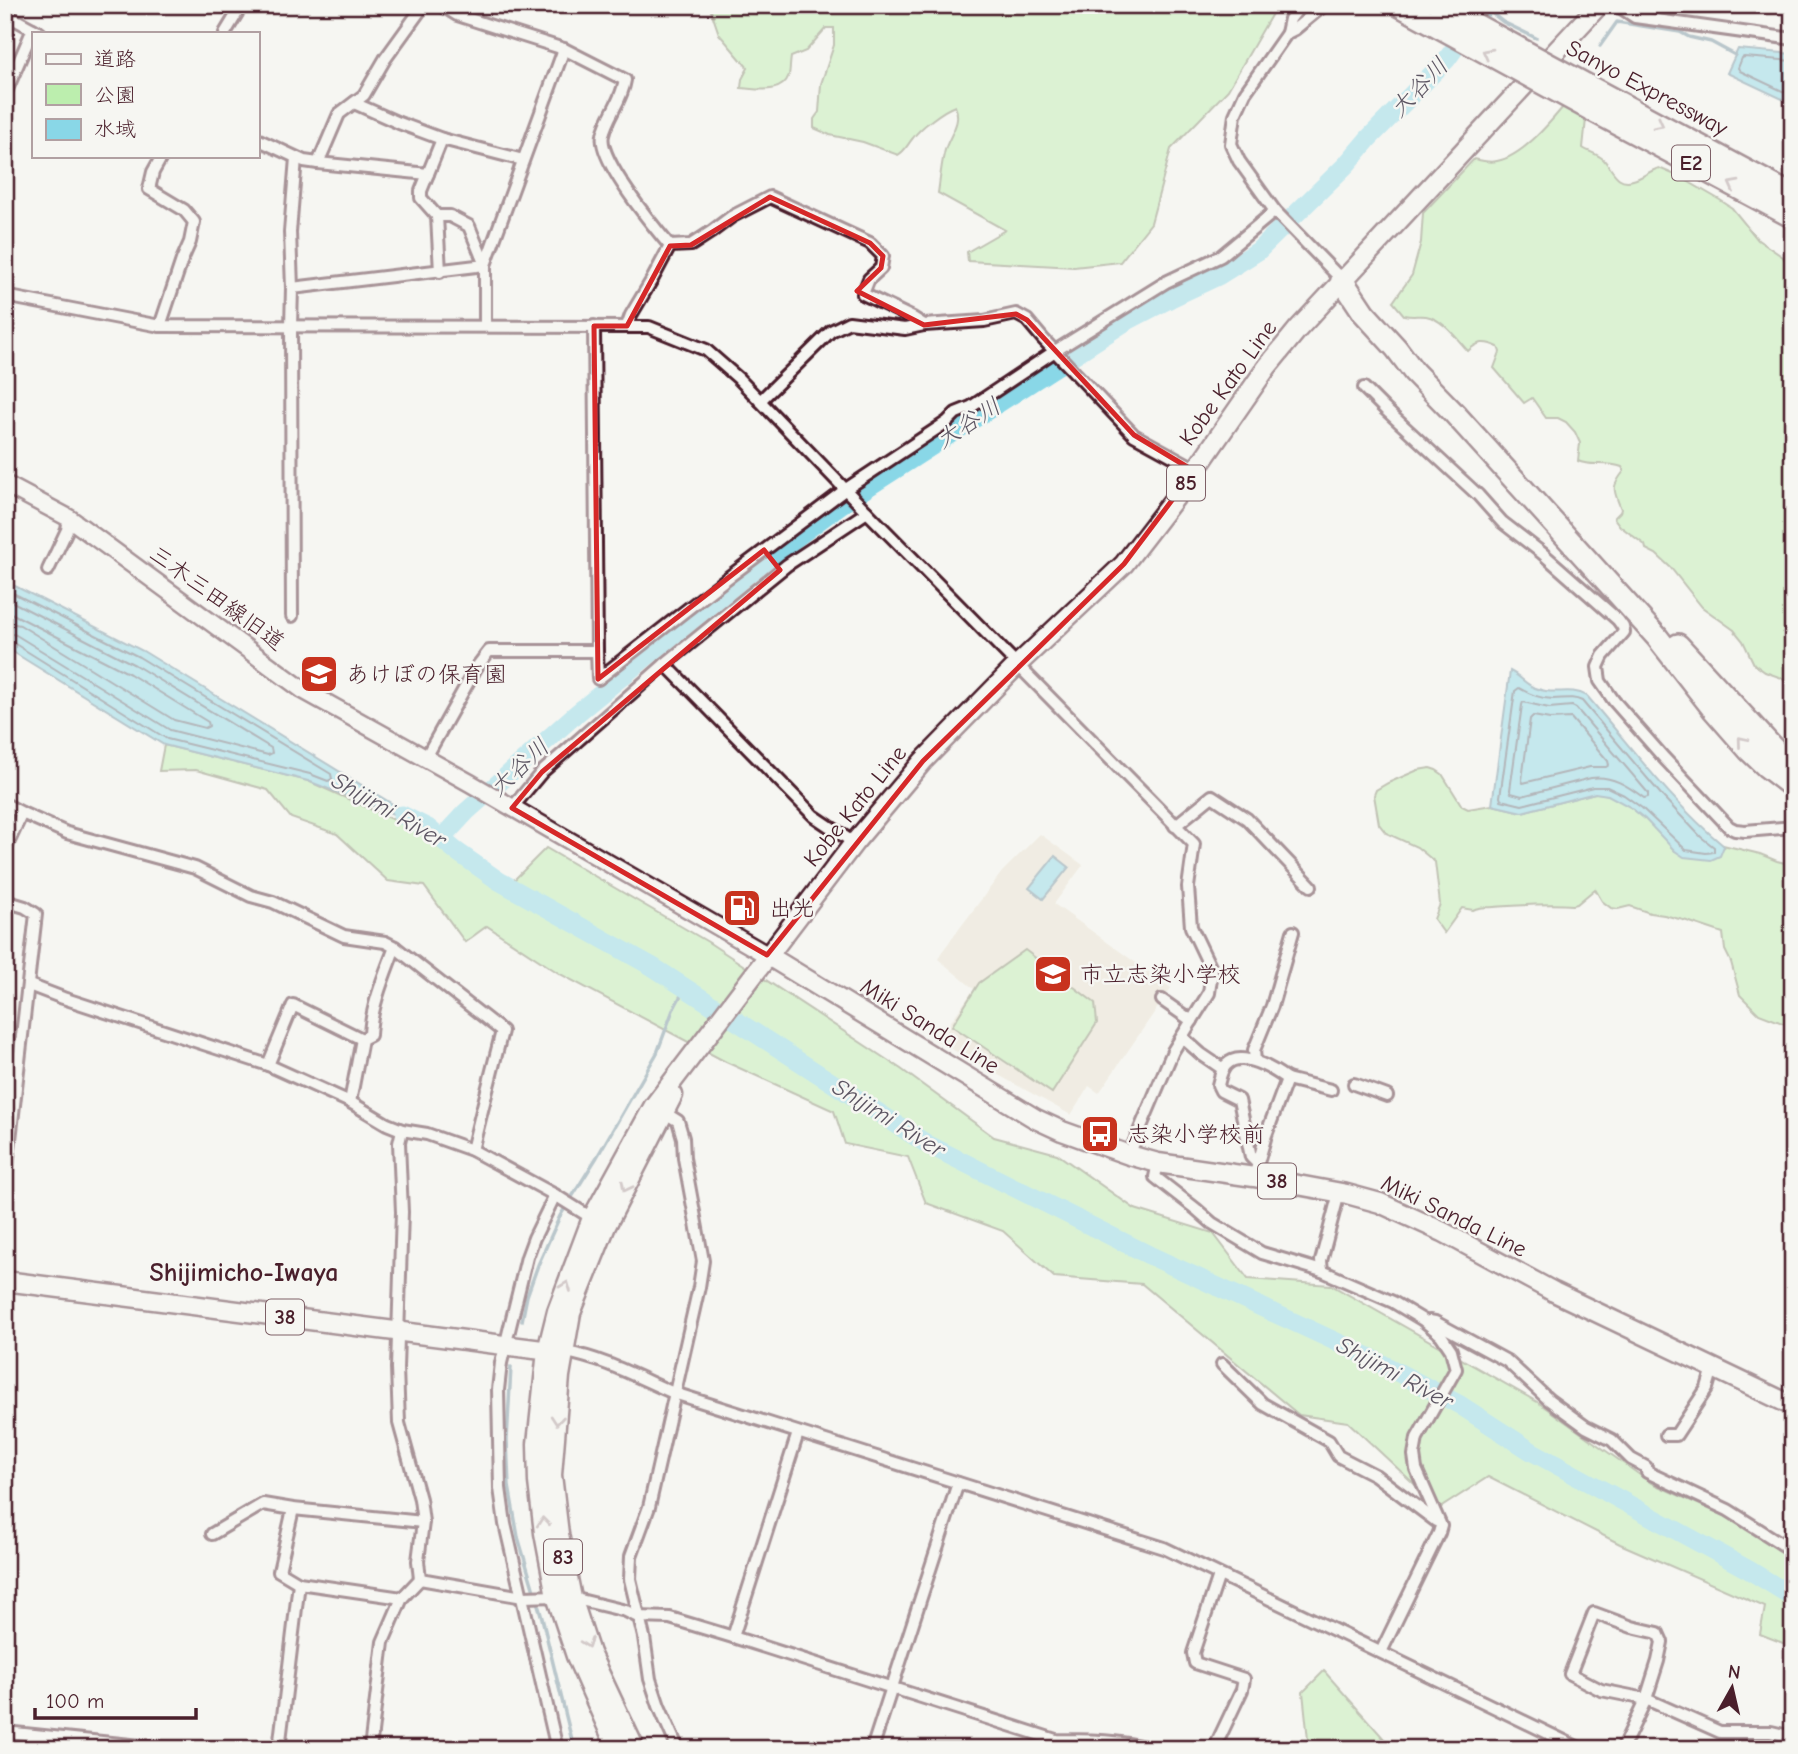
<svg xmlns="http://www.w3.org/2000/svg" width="1798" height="1754" font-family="'Comic Neue','Klee One',sans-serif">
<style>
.built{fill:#e9e1d0}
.green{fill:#bceeae;stroke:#83866c;stroke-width:2}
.water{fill:#89d7e7;stroke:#708d9c;stroke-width:2}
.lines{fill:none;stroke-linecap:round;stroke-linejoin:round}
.shore{stroke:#636976;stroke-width:2}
.stream{stroke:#708d9c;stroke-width:3.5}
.river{stroke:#89d7e7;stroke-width:19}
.street-casing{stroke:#4a1f2b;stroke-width:16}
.secondary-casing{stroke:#4a1f2b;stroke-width:21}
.primary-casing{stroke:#4a1f2b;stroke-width:23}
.highway-casing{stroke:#4a1f2b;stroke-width:26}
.street{stroke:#f6f6f2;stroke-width:10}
.secondary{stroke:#f6f6f2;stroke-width:16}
.primary{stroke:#f6f6f2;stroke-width:18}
.highway{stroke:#f6f6f2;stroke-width:21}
.highway-bridge-casing{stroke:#4a1f2b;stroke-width:26;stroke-linecap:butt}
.highway-bridge{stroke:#f6f6f2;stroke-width:21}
.oneway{stroke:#a99598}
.marked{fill:none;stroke:#d62828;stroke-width:5;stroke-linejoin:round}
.labels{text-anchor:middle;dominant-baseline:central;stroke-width:5;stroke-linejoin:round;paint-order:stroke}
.shield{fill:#f6f6f2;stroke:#7e6067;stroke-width:2}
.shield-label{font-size:21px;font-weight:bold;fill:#4a1f2b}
.street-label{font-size:23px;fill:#4a1f2b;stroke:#f6f6f2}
.poi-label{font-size:23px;fill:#4a1f2b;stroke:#f6f6f2;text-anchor:start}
.water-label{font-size:24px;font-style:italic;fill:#5d5663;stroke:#f6f6f2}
.quarter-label{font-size:26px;font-weight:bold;fill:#4a1f2b;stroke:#f6f6f2}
</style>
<rect width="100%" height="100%" fill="#f6f6f2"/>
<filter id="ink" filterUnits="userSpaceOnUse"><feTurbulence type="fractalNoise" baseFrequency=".0143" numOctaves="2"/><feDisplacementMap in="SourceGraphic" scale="14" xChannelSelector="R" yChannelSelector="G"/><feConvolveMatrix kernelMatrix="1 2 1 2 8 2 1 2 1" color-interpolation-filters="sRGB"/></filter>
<g filter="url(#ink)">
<polygon class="built" points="1040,834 1083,865 1054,904 1171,988 1099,1093 1089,1086 1071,1115 937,1041 974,989 938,959 941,953 1002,872"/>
<g class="green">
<path d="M709,5H998L1002,13H1014L1019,5H1277L1228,90L1171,149L1151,223L1120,262L1074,267L968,261L967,252L1005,230L938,193C940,180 941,167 944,154C947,137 963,124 955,106C943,110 920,128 913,138C907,145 906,150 898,155L863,142L830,135L814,128V119L819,112L821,84L834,45V28H826L806,51L791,57C790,63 790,70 789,75C782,95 757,89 741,88L742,79L748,68L719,34Z"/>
<path d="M1563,107L1586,119L1583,148C1589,152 1597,154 1603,159C1613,169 1616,185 1633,180C1642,178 1649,171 1659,168L1680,177L1720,200L1732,208L1758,240L1783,257L1793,273V690L1782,678L1765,672L1754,664L1743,641L1734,630L1702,607L1670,567L1656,554L1646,549L1645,545L1620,526L1614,518L1620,512L1621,509C1614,490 1610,489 1624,471L1622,467C1607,461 1589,467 1578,461L1580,443L1575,432L1566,422L1558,418H1546L1532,398L1524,403L1494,368L1500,352L1498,347C1486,341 1478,341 1468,351C1457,339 1443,319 1426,316C1418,315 1413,317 1404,315L1393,302L1412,275L1421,242L1423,213L1474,159C1482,161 1489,163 1497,161C1521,157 1548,125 1563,107Z"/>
<polygon points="164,745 308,781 408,826 505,889 546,848 708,942 901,1069 994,1137 1057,1154 1135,1209 1213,1233 1248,1279 1331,1285 1539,1403 1651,1483 1747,1526 1793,1558 1793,1647 1760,1634 1765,1607 1620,1544 1488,1477 1440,1508 1348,1422 1299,1415 1142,1284 1054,1277 1003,1231 926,1203 908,1157 845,1144 834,1111 726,1062 560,974 487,926 465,942 424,886 388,881 337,834 291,818 268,790 196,770 159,771"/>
<path d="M1430,768L1436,770L1442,774L1462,806L1468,809L1492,805L1522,812L1595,793C1625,792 1657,831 1675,851L1724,847L1723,845L1760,854L1777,861L1793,865V1027L1759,1014L1740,995L1731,962L1725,950L1723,933L1687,921L1664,915L1650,913L1630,906L1618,909L1611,908L1602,901L1595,889L1577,904L1573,905C1545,903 1522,905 1494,907C1485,908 1481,906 1473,910L1462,908L1444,933L1434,919L1440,904L1435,862L1417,847L1386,833L1379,824L1374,795L1376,790L1388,783L1418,770Z"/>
<polygon points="1025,950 1095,1003 1097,1023 1052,1093 952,1026 979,983"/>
<polygon points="1324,1671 1385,1740 1404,1749 1309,1749 1303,1692"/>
</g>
<g class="water">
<polygon points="1738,49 1793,54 1793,104 1727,73"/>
<polygon points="5,581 143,651 435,830 308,781 164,745 5,647"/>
<path d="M1510,671C1521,676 1526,686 1538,689C1556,696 1569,686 1587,696C1631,747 1672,803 1724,846L1720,856L1711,860L1684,857L1675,851L1645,819L1630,807L1608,795L1595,793L1522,812L1492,805Z"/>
<polygon points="1055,856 1069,867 1043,899 1029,888"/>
</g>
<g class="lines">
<g class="shore">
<polyline points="1793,61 1744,57 1742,58 1738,68 1740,71 1793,96"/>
<polyline points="5,589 139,657 331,774 332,779 328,781 310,774 167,739 12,642 5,641"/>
<polyline points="5,598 135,665 271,748 272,753 268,755 170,730 16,635 5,632"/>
<polyline points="5,610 130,674 208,722 209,726 205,728 174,720 20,625 5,622"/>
<path d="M1519,688C1529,694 1541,699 1553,699C1564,699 1572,696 1582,701L1664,798L1701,837L1714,847V852L1706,853L1686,850L1642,808L1624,795L1607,787H1593L1522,805L1501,800L1500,797L1515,691Z"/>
<path d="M1523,702L1549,708L1572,706L1576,708L1648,793V797L1644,798C1628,786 1612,775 1591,778L1522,796L1511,793L1510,790L1522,705Z"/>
<polygon points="1533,716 1550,719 1571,718 1608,761 1609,765 1606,767 1590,767 1523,783 1522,780 1530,719"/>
</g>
<g class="stream">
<polyline points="1484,7 1503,22 1536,38"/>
<polyline points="1600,46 1617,22 1680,32 1689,37 1711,42 1735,55"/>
<polyline points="522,1321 527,1296 538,1265 560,1216 597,1157 657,1053 673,1010 685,988"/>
<polyline points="511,1367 507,1440 509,1486 518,1537 542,1618 574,1749"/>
</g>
<g class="river">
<polyline points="402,815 428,828 456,851 499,881 653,967 927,1144 1149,1255 1367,1356 1460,1405 1531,1451 1749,1570 1793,1597"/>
<polyline points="441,839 466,812 576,714 759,565 840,505 1125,322 1171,298 1218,276 1258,251 1346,165 1369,138 1447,59 1486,5"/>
</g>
<defs>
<g id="street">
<path d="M441,5L457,15L564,49L625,80C622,101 607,116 603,135C597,158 654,227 670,246"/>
<polyline points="1324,5 1295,29 1287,33 1245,93 1235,115 1231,144 1239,161 1275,211 1342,280"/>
<polyline points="1617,5 1635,17 1793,39"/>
<polyline points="5,14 40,33"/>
<polyline points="225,33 242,5"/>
<polyline points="1287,33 1290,19 1301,5"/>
<polyline points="5,94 33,29"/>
<polyline points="354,103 399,123 442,139 523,160"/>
<polyline points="257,139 304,161 318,163 339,114 364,95 385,59 424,5"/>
<polyline points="318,163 428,174"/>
<polyline points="670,246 691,245 711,232 731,217 770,197 870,243 883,256 881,268 869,279 863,294 913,318 924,325"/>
<polyline points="440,272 437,216 421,198 421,191 442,139"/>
<polyline points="292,288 485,265 469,226 450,216 437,216"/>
<polyline points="5,296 160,326 649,327 706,350 738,378 867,512 1194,844 1188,887 1191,927 1212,971 1209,993 1173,1051 1129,1155"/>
<polyline points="160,326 182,260 190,242 194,222 184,210 149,189 153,172 162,156"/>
<polyline points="485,326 485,265 564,49"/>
<polyline points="627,326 631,315 653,278 670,246"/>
<polyline points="1364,388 1385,409 1478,495 1502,522 1542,553 1618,620 1623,627 1624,632 1603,656 1598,667 1600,681 1614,701 1664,758 1729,827 1735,830 1745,831 1793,827"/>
<polyline points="760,401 831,331 849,322 905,329 924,325 984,321 1016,314 1027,320 1043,339 1134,435 1187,464 1194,471"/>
<polyline points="48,570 67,530 69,518"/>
<polyline points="292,616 291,326 292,288 290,232 296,158"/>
<polyline points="597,651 598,679 726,579 846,489 947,422 956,413 971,407 1055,351 1166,282 1221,256 1275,211"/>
<polyline points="425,759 476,668 489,651 597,651 594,326"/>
<polyline points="5,804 22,813"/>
<polyline points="512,808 542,772 665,664"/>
<polyline points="1175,826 1212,796 1247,819 1311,886"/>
<polyline points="854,843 814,816 665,664 787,565 867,512"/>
<polyline points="5,850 22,813 67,833 195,868 251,896 273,902 344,936 385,942 395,947 502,1031 472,1150"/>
<polyline points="5,901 25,907 36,914 5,1183"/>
<polyline points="29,985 63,998 268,1065 350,1102 387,1124 402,1130 427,1134 472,1150 555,1195 595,1220"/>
<polyline points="1162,1000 1192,1021"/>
<polyline points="1182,1037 1201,1054 1223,1069"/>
<polyline points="1255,1061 1254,1050 1272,1006 1293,932"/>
<polyline points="268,1065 293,1005 362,1039"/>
<polyline points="1287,1079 1331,1090"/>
<polyline points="1354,1084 1387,1096"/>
<path d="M350,1102L362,1039L370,1035C371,1006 385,974 395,947"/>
<polyline points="662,1111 678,1121 683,1138 684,1158 703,1261 699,1287 649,1507 631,1556 630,1579 644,1637 650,1679 659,1706 678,1749"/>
<polyline points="1158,1163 1155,1177 1196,1209 1212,1223 1262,1253 1322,1271 1393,1302 1423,1320 1441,1335 1451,1350 1456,1369 1417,1438 1414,1455 1416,1469 1441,1526 1439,1533 1381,1652"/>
<path d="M1254,1177L1266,1135L1287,1079C1273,1069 1241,1049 1226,1065C1221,1070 1220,1078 1218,1085L1221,1091L1239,1100L1251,1157L1257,1163"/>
<polyline points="555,1195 534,1238 527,1257 501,1363 498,1390 500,1488 505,1524 557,1749"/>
<polyline points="1322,1271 1321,1261 1339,1193"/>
<polyline points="1429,1321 1435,1322 1507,1361 1549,1400 1586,1427 1612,1440 1631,1459 1646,1467 1647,1472 1728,1510 1793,1551"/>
<path d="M565,1352C603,1358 639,1378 674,1393L1164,1548L1581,1749"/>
<polyline points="1222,1364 1263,1404 1329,1441 1338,1456 1375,1475 1436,1521"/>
<polyline points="1666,1435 1676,1435 1707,1388 1713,1368"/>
<polyline points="293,1509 279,1571 299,1583"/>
<polyline points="212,1534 263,1504 293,1509 423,1522"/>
<path d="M420,1579L523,1597L556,1596L572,1598L626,1611L638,1617L670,1618L733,1637L1056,1740C1092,1740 1118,1740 1154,1749"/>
<polyline points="733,1637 798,1433"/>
<polyline points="5,1732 170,1749"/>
<polyline points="279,1749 299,1583 402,1598"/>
<polyline points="370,1749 383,1642 402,1598 420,1579 418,1561 423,1522 420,1499 399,1423 397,1368 402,1212 399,1143 402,1130"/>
<polyline points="872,1749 958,1483"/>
<polyline points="1214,1749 1242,1690 1244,1679 1195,1663 1193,1653 1219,1575"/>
<polyline points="1622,1749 1646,1699 1658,1661 1662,1642 1658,1633 1632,1627 1594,1613 1570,1674 1601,1690 1646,1699 1720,1732 1771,1732 1793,1737"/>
</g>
<polyline id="secondary" points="5,484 69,518 303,690 470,783 767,955"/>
<g id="primary">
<polyline points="767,955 1036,1119 1062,1131 1129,1155 1158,1163 1254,1177 1347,1194 1380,1203 1443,1232 1554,1292 1793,1406"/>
<polyline points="5,1281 558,1352"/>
<polyline points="617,1749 576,1656 556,1596 544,1533 538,1482 537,1444 547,1351 557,1311 592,1218 653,1107 854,843 923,761 1017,665 1124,564 1188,481 1267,367 1298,329 1599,5"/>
<polyline points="635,1749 590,1653 572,1598 559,1534 552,1475 560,1376 571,1313 606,1226 673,1095"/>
</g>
<g id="highway">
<polyline points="1599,92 1793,196"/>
<polyline points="1590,109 1793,217"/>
<polyline points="1342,280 1364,313 1396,348 1414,372 1454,413 1657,637 1714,710 1749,750 1767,767 1793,787"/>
<polyline points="1678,645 1793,770"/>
</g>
</defs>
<use href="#street" class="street-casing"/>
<use href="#secondary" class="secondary-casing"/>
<use href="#primary" class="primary-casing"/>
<use href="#highway" class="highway-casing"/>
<use href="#street" class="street"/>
<use href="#secondary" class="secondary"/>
<use href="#primary" class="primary"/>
<use href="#highway" class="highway"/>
<defs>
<g id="highway-bridge">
<polyline points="1399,5 1590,109"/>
<polyline points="1439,5 1599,92"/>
</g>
</defs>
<use href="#highway-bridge" class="highway-bridge-casing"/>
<use href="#highway-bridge" class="highway-bridge"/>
</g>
<defs><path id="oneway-chevron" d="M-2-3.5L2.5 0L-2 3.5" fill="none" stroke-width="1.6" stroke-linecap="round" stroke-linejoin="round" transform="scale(1.75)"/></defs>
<g class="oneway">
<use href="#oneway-chevron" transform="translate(1487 53) rotate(-152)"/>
<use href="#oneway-chevron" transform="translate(1659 124) rotate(28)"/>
<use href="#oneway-chevron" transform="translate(1733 185) rotate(-152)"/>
<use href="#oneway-chevron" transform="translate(1742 741) rotate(-130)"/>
<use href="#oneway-chevron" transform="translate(626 1187) rotate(117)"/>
<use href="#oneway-chevron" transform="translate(566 1286) rotate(-69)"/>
<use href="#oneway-chevron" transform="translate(557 1420) rotate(95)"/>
<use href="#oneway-chevron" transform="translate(543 1522) rotate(-96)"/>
<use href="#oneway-chevron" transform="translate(587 1643) rotate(71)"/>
</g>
</g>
<path d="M0 0H1798V1754H0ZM770,197L870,243L883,256L881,268L857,291L924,325L1016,314L1027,320L1134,435L1194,471L1124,564L923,761L767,955L512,808L542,772L780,570L764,550L598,679L594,326H627L670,246L691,245Z" fill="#f6f6f2" fill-opacity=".55" fill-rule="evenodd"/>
<path class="marked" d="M770,197L870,243L883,256L881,268L857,291L924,325L1016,314L1027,320L1134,435L1194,471L1124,564L923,761L767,955L512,808L542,772L780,570L764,550L598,679L594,326H627L670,246L691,245Z"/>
<defs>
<symbol id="school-square" viewBox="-11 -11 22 22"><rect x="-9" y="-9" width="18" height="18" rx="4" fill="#c8321e" stroke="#f6f6f2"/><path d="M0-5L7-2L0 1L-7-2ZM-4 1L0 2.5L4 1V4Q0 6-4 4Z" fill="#fff"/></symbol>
<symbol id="fuel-square" viewBox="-11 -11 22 22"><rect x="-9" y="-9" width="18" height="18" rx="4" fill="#c8321e" stroke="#f6f6f2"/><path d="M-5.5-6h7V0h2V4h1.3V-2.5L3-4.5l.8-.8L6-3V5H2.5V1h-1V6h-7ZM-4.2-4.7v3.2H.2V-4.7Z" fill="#fff"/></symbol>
<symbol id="bus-square" viewBox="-11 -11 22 22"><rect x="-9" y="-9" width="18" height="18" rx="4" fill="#c8321e" stroke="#f6f6f2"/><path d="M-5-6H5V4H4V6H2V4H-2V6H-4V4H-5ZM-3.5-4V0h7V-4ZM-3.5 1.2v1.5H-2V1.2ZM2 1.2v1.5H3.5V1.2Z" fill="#fff"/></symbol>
</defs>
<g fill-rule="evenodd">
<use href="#school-square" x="297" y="652" width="44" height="44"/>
<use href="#fuel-square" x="720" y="886" width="44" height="44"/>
<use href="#school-square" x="1031" y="952" width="44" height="44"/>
<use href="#bus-square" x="1078" y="1112" width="44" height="44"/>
</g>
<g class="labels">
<g class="shield">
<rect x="1672" y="145.5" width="38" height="35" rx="5"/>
<rect x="1167" y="465.5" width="38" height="35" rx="5"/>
<rect x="1258" y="1163.5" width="38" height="35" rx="5"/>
<rect x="266" y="1299.5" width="38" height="35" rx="5"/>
<rect x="544" y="1539.5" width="38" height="35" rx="5"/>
</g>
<g class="shield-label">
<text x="1691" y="163">E2</text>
<text x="1186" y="483">85</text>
<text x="1277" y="1181">38</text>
<text x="285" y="1317">38</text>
<text x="563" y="1557">83</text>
</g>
<g class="street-label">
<text transform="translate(1647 88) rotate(28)">Sanyo Expressway</text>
<text transform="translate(1228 383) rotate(-54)">Kobe Kato Line</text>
<text transform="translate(217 598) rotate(36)">三木三田線旧道</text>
<text transform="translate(855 806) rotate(-51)">Kobe Kato Line</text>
<text transform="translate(930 1026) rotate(32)">Miki Sanda Line</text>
<text transform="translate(1454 1216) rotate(26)">Miki Sanda Line</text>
</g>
<g class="poi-label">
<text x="346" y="674">あけぼの保育園</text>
<text x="769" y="908">出光</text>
<text x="1080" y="974">市立志染小学校</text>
<text x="1127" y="1134">志染小学校前</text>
</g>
<g class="water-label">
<text transform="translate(1419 87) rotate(-46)">大谷川</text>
<text transform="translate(968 423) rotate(-33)">大谷川</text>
<text transform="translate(519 767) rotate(-43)">大谷川</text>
<text transform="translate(389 810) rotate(30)">Shijimi River</text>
<text transform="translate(889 1118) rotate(32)">Shijimi River</text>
<text transform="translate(1395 1373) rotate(28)">Shijimi River</text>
</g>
<g class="quarter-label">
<text x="244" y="1273">Shijimicho-Iwaya</text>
</g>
</g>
<rect width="1798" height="1754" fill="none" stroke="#f6f6f2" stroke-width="28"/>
<rect x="14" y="14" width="1770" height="1726" fill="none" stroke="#4a1f2b" stroke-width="2.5" filter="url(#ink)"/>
<rect x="32" y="32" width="228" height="126" fill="#f6f6f2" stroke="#b1a0a2" stroke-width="2"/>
<rect x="46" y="54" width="35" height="10" fill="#f6f6f2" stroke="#b1a0a2" stroke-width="2"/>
<text x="94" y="66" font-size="21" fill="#4a1f2b">道路</text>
<rect x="46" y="84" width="35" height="21" fill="#bceeae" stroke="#b1a0a2" stroke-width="2"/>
<text x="94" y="102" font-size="21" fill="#4a1f2b">公園</text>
<rect x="46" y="119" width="35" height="21" fill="#89d7e7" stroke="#b1a0a2" stroke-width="2"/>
<text x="94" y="136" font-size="21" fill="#4a1f2b">水域</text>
<g transform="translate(1732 1688) rotate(8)" stroke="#f6f6f2" stroke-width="5" paint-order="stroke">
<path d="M0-5L12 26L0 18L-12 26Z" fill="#4a1f2b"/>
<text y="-10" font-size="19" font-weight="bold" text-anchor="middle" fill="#4a1f2b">N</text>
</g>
<path d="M35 1708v10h161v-10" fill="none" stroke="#4a1f2b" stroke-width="3.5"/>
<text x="46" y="1708" font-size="21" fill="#4a1f2b" stroke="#f6f6f2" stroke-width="5" paint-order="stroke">100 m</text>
</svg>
